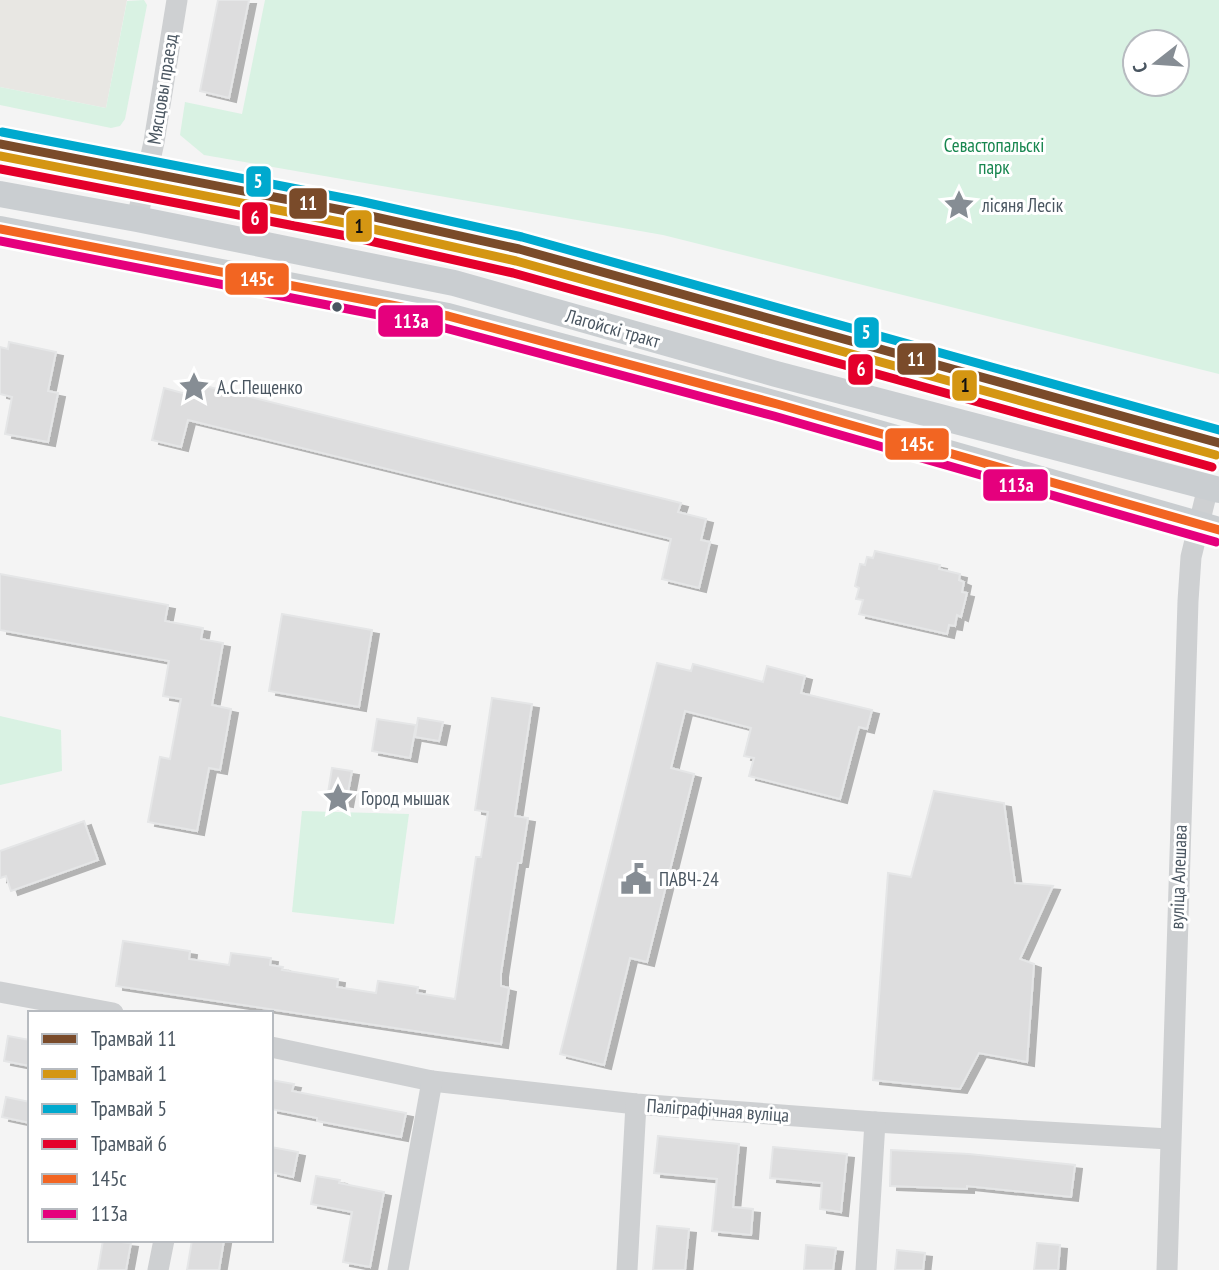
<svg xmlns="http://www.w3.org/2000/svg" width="1219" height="1270" font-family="'PT Sans Narrow',sans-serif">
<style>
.commercial{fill:#e8e7e3}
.green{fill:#d9f2e3;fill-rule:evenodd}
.building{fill:#ddddde;stroke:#e5e6e7;stroke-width:2;filter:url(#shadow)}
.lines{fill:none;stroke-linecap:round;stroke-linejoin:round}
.minor{stroke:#ced0d2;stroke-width:21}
.major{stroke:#caced1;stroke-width:26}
.bus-1-casing{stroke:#fff;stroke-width:14}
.bus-2-casing{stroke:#fff;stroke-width:14}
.bus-1{stroke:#f26522;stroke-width:9}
.bus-2{stroke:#e5007d;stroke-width:9}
.tram-1-casing{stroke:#fff;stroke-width:14}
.tram-2-casing{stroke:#fff;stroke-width:14}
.tram-3-casing{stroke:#fff;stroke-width:14}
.tram-4-casing{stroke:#fff;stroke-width:14}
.tram-1{stroke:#7a4b2a;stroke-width:9}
.tram-2{stroke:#d49613;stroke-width:9}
.tram-3{stroke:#00a9ce;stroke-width:9}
.tram-4{stroke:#e4002b;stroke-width:9}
.bus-dot{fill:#4a5661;stroke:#fff;stroke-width:2.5}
.labels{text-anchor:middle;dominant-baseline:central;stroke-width:6;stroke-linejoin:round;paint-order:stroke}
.street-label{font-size:19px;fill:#4a5661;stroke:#fff}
.park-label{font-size:19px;fill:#17864f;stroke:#fff}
.poi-label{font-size:19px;fill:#4a5661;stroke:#fff;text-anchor:start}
.line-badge{stroke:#fff;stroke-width:2.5}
.badge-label{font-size:19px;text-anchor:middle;font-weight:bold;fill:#fff}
.pale-badge-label{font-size:19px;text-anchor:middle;font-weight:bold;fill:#111}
</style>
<defs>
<filter id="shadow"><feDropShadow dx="7" dy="4" stdDeviation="0" flood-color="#0004"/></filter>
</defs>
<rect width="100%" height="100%" fill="#f4f4f4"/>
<polygon class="commercial" points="0,0 127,0 106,108 0,87"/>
<g class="green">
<polygon points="144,0 147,5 125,119 120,126 111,128 0,105 0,87 106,108 127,1"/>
<path d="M265,0H1219V374L663,235L204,155L180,135L185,102L242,114ZM1177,42V84H1135V42Z"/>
<polygon points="0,716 61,730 62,771 0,785"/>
<polygon points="302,811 409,814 394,924 292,912"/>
</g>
<g class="building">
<polygon points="218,0 249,0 229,98 200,91"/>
<polygon points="9,342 56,352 48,391 58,393 48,442 5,434 12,397 0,394 0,347 8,349"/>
<polygon points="189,382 681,503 678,512 706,519 701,540 710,542 699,588 662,579 671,539 188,420 181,447 152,440 164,388 186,394"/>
<polygon points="875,551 940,565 939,569 960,574 959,580 964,582 962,592 967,593 961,617 957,615 955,626 949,625 947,634 859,614 863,600 856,599 859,588 855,586 860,564 865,565 867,557 873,558"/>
<polygon points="0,574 168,605 165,621 203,628 201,639 223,643 212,705 231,709 220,770 209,768 197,831 148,822 160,757 170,759 181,699 163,696 169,661 0,630"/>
<polygon points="282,614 372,630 359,707 269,691"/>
<polygon points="657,663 691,671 693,664 763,682 767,666 805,676 801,693 872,710 867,729 859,727 840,799 749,776 754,758 744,756 751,728 685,711 671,768 694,774 647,962 630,958 604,1065 560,1054"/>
<polygon points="492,698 532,704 515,816 528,818 521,863 518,863 501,973 501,986 509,988 501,1044 116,986 123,941 190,951 189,959 229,965 231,953 271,958 270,965 283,967 282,970 338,979 337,987 376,993 378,981 418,987 417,993 455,999 476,857 481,857 488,812 475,810"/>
<polygon points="418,718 443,722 439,741 415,737"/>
<polygon points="377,719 416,725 410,758 372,751"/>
<polygon points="332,768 352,771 346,803 327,799"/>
<polygon points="934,791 1004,803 1015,883 1053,886 1020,959 1034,964 1027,1062 979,1053 960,1089 873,1080 888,873 911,877"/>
<polygon points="84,821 98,860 11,891 6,876 0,878 0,851"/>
<polygon points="8,1036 30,1040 30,1066 4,1061"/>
<polygon points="271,1080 294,1084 292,1091 406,1113 401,1137 317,1121 317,1118 271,1109"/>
<polygon points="6,1097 30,1102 30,1123 2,1117"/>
<polygon points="658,1136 739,1144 733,1207 753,1209 751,1235 712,1231 717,1179 654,1173"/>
<polygon points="271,1147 298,1152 293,1177 271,1172"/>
<polygon points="773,1147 847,1154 841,1212 820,1209 822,1183 770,1178"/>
<polygon points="891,1150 969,1154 1075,1165 1071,1197 967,1186 967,1189 890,1186"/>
<polygon points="316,1176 340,1180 339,1183 384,1192 370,1267 343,1262 352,1212 311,1204"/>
<polygon points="657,1226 689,1229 685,1270 653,1270"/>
<polygon points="103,1240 131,1243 126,1270 98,1270"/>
<polygon points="192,1240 224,1240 219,1270 187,1270"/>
<polygon points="1037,1243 1060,1245 1058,1270 1034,1270"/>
<polygon points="806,1245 836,1248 833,1270 804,1270"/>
<polygon points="897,1250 925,1253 923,1270 895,1270"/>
</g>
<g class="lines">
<g class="minor">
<polyline points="137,219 154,142 177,0"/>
<polyline points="0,992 113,1013"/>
<polyline points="271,1047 432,1081 636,1104 875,1122 1169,1139"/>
<polyline points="158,1270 164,1240"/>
<polyline points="398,1270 432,1081"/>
<polyline points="627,1270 636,1104"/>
<polyline points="866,1270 875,1122"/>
<polyline points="1167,1270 1188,601 1191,557 1208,487"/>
</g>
<g class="major">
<polyline points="0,194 137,219 454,283 776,374 1219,490"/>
<polyline points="0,229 448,316 777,404 1219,530"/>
</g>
<defs>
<polyline id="bus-1" points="0,229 448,316 777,404 1219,530"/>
<polyline id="bus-2" points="0,241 445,328 774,416 1216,542"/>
</defs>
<use href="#bus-1" class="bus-1-casing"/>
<use href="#bus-2" class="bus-2-casing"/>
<use href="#bus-1" class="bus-1"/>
<use href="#bus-2" class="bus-2"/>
<defs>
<polyline id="tram-1" points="0,144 357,213 519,249 1219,443"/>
<polyline id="tram-2" points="0,156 355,225 516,261 1216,455"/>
<polyline id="tram-3" points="2,132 359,201 522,237 1219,430"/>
<polyline id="tram-4" points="0,169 352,237 513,273 1212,467"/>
</defs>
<use href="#tram-1" class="tram-1-casing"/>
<use href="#tram-2" class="tram-2-casing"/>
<use href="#tram-3" class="tram-3-casing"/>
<use href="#tram-4" class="tram-4-casing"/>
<use href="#tram-1" class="tram-1"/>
<use href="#tram-2" class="tram-2"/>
<use href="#tram-3" class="tram-3"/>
<use href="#tram-4" class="tram-4"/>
</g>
<defs>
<symbol id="sight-bare" viewBox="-9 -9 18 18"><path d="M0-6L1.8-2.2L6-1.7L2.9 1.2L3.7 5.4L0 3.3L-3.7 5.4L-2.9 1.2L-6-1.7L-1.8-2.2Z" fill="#868d94" stroke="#fff" stroke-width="2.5" paint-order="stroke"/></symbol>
<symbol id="civic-bare" viewBox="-9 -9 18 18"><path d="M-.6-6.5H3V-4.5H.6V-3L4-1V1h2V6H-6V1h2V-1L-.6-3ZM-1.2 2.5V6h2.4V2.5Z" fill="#868d94" stroke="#fff" stroke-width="2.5" paint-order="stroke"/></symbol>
</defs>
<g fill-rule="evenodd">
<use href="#sight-bare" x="937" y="183" width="44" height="44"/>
<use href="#sight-bare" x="172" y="365" width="44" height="44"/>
<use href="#sight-bare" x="316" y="776" width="44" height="44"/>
<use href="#civic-bare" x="614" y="857" width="44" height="44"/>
</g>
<circle class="bus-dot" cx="337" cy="307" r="6"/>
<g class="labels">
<g class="street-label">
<text transform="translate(162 89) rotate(-81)">Мясцовы праезд</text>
<text transform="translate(613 328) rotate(16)">Лагойскі тракт</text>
<text transform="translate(1178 877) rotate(-88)">вуліца Алешава</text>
<text transform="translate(718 1110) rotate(4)">Паліграфічная вуліца</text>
</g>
<g class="park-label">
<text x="994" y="145">Севастопальскі<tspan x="994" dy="22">парк</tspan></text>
</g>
<g class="poi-label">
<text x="982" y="205">лісяня Лесік</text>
<text x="217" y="387">А.С.Пещенко</text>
<text x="361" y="798">Город мышак</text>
<text x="659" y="879">ПАВЧ-24</text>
</g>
</g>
<g class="line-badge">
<rect x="245" y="165" width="27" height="33" rx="7" fill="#00a9ce"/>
<rect x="288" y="187" width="40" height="33" rx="7" fill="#7a4b2a"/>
<rect x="241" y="201" width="28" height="34" rx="7" fill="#e4002b"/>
<rect x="345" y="209" width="28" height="34" rx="7" fill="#d49613"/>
<rect x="224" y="262" width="66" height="34" rx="7" fill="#f26522"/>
<rect x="377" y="304" width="67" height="34" rx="7" fill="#e5007d"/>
<rect x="853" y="316" width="27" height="33" rx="7" fill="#00a9ce"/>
<rect x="896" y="342" width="41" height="34" rx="7" fill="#7a4b2a"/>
<rect x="847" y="353" width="27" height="33" rx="7" fill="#e4002b"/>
<rect x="951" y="369" width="27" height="33" rx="7" fill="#d49613"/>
<rect x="884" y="427" width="66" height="34" rx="7" fill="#f26522"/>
<rect x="982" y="468" width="67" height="34" rx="7" fill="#e5007d"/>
</g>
<g class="badge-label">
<text x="258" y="188">5</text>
<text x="308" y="210">11</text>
<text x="255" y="225">6</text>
<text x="257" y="286">145с</text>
<text x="411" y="328">113а</text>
<text x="866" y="339">5</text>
<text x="916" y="366">11</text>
<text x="861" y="376">6</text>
<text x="917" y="451">145с</text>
<text x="1016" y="492">113а</text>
</g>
<g class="pale-badge-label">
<text x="359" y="233">1</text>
<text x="965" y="392">1</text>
</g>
<rect x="28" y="1011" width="245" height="231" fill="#ffffff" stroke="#b7bbc0" stroke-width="2"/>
<rect x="42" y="1034" width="35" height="10" fill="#7a4b2a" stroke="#b7bbc0" stroke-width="2"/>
<text x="91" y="1046" font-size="21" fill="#4a5661">Трамвай 11</text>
<rect x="42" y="1069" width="35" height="10" fill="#d49613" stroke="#b7bbc0" stroke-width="2"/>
<text x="91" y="1081" font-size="21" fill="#4a5661">Трамвай 1</text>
<rect x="42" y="1104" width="35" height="10" fill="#00a9ce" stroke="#b7bbc0" stroke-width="2"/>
<text x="91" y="1116" font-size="21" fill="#4a5661">Трамвай 5</text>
<rect x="42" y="1139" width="35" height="10" fill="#e4002b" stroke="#b7bbc0" stroke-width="2"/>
<text x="91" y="1151" font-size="21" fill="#4a5661">Трамвай 6</text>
<rect x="42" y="1174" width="35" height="10" fill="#f26522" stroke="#b7bbc0" stroke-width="2"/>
<text x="91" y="1186" font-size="21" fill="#4a5661">145с</text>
<rect x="42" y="1209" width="35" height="10" fill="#e5007d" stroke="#b7bbc0" stroke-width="2"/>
<text x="91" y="1221" font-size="21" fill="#4a5661">113а</text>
<g transform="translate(1156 63) rotate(253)"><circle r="33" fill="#ffffff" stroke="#b7bbc0" stroke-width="2"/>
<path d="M0-5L12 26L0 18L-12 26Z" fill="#868d94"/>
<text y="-10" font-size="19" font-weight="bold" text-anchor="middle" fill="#4a5661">С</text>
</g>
</svg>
